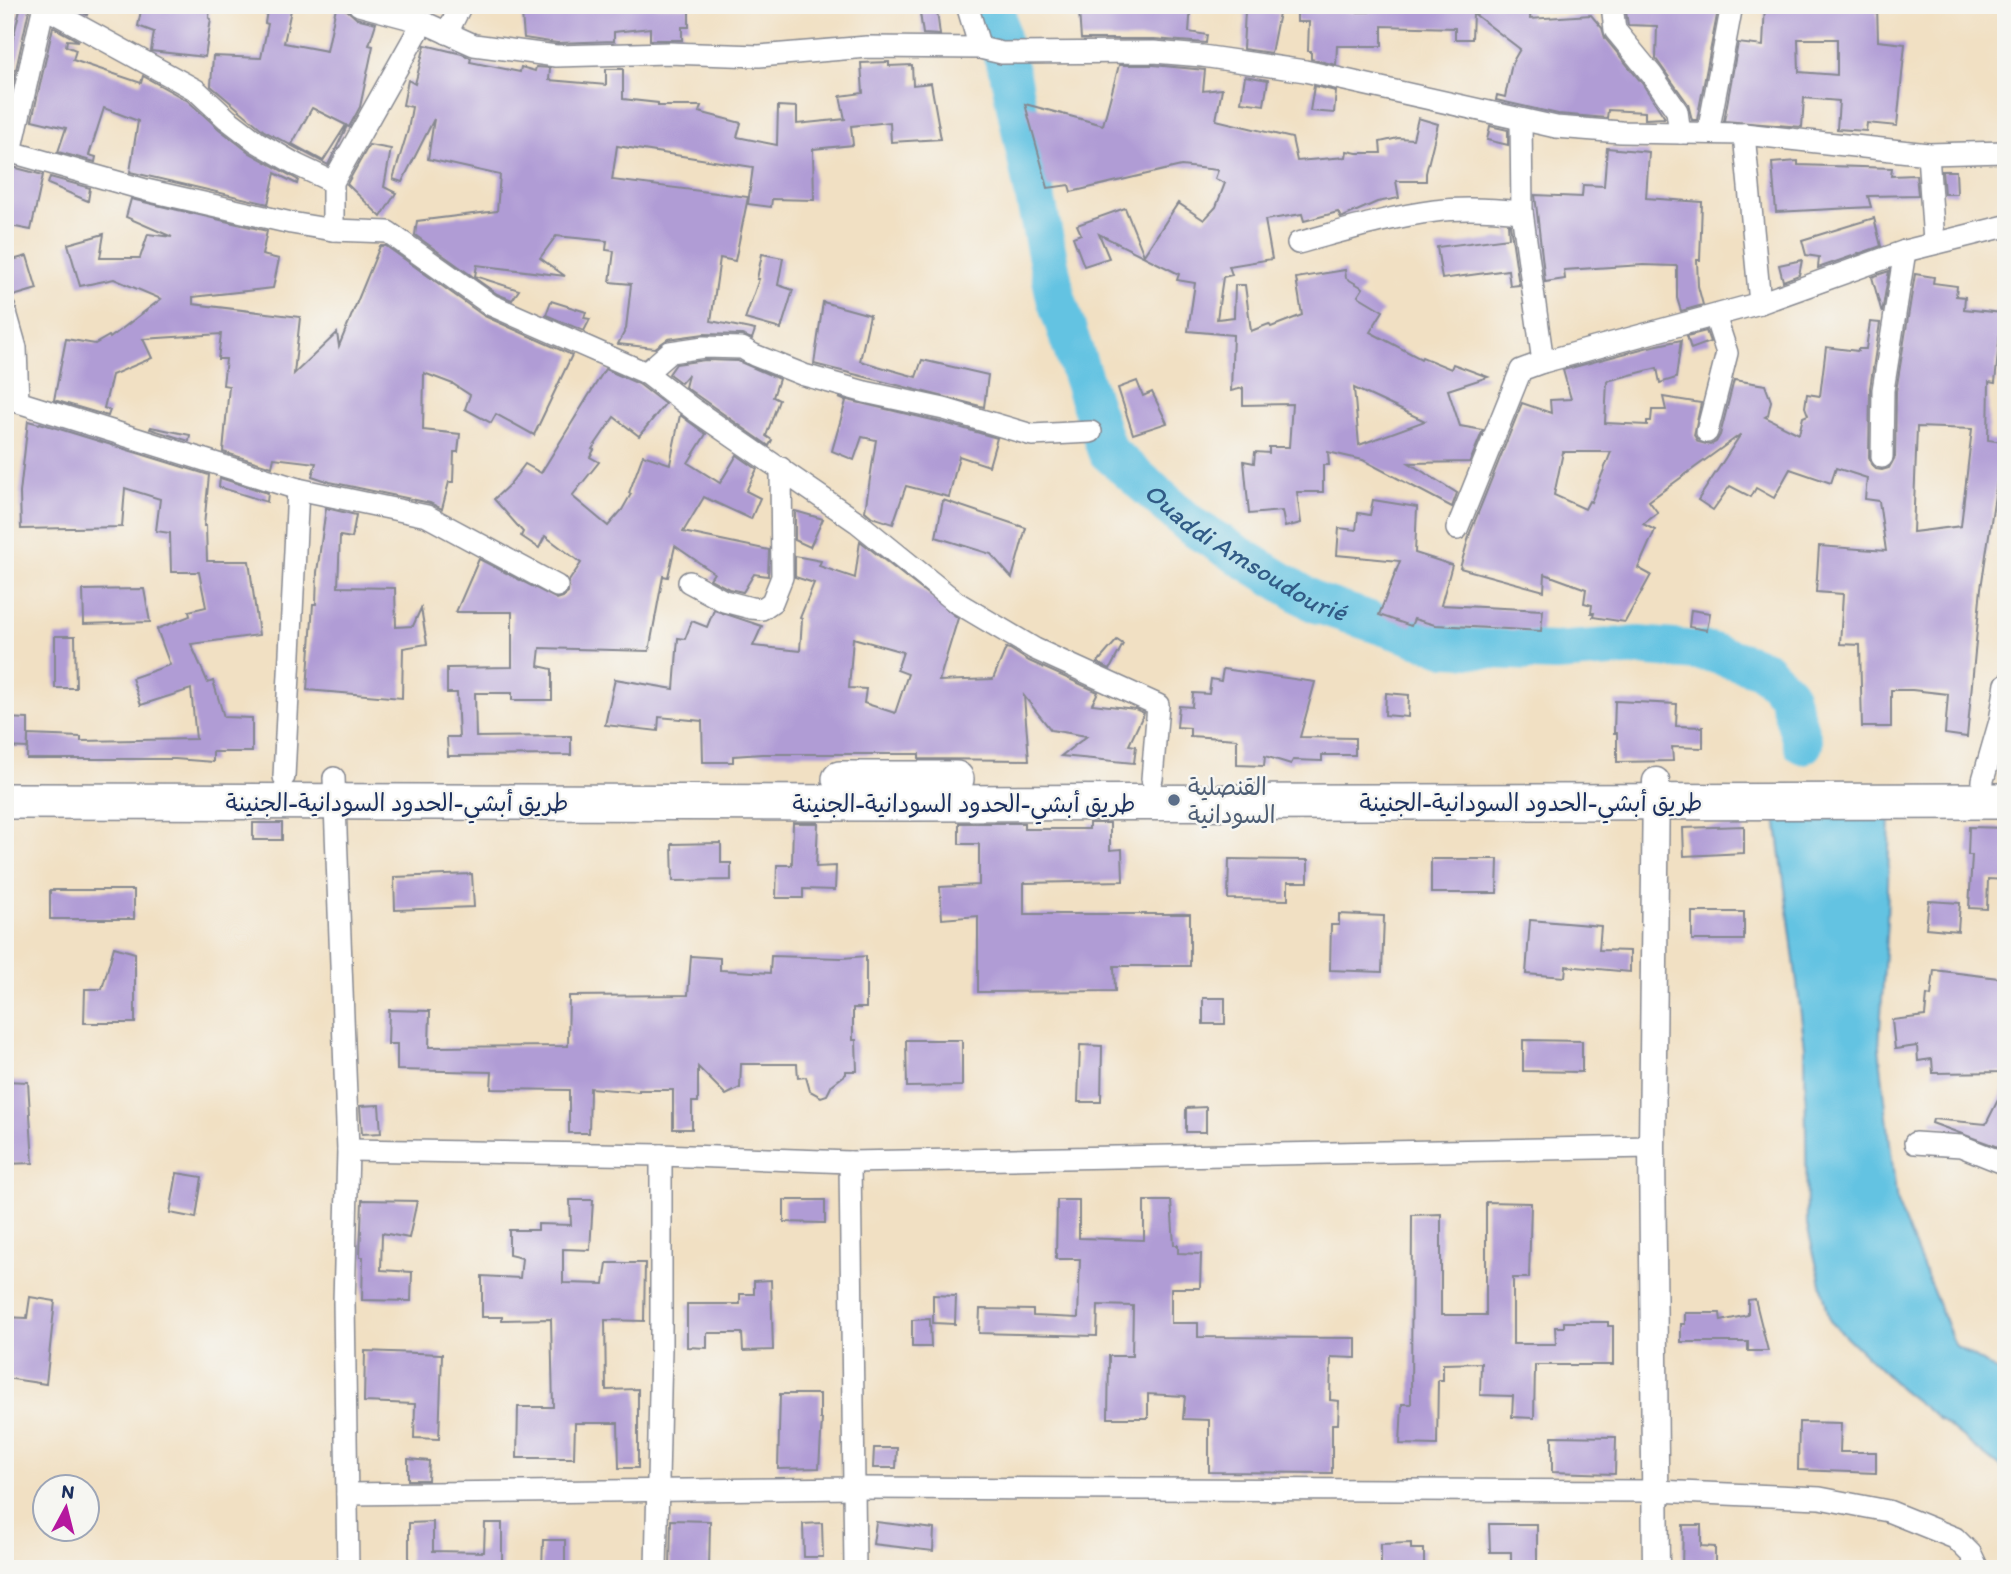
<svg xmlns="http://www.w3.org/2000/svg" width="2011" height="1574" font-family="Itim,'Playpen Sans Arabic',sans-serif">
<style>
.water{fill:#63c3e2;stroke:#3f79a0;stroke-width:2}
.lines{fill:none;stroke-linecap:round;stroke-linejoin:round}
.river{stroke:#63c3e2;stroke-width:40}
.building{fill:#b09cd5;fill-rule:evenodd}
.minor-casing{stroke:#868890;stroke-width:24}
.tertiary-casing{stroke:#868890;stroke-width:29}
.trunk-casing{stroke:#868890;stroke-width:38}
.minor{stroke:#fff;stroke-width:21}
.tertiary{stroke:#fff;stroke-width:26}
.trunk{stroke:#fff;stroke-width:35}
.service-dot{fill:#5c6f8a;stroke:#f6f6f2;stroke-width:2.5}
.labels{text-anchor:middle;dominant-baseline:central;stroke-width:5;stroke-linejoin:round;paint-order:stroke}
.service-label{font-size:24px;fill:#4e5e75;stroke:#f6f6f2;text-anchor:start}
.street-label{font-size:24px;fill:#1b2f5e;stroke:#f6f6f2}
.water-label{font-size:26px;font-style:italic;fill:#315b86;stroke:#f6f6f2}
</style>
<rect width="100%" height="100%" fill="#f6f6f2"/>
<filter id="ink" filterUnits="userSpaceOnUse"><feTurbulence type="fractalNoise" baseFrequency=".0143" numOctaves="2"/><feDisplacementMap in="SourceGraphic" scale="14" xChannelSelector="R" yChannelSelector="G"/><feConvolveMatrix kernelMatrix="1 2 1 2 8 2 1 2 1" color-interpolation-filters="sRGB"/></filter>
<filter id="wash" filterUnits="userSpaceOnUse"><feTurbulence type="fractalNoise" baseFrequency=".00686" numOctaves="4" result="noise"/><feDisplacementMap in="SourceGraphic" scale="28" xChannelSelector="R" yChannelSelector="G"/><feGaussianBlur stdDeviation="1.57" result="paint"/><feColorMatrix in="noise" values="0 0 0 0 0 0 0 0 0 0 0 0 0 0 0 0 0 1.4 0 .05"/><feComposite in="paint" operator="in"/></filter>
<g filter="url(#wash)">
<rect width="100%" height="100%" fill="#f1e0c3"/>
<polygon class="water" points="1890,815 1887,920 1879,1047 1897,1203 1955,1345 2006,1377 2006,1472 1901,1389 1830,1321 1807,1225 1805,1047 1776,817"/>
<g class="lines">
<path class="river" id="s1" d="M995,5L1002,53L1009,71L1056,298L1107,451L1193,527L1316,603L1447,647L1555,652L1638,646L1710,652L1763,669L1787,693L1803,744"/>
</g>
<g id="blocks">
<g class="building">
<polygon points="21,5 30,5 12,88 5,88 5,72"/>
<polygon points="68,5 90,5 87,15"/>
<polygon points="142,5 210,6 209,18 211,19 205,57 151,51 154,32 138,26"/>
<path d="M268,5H292L284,43L327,51L336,7L347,10L356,18L376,23L369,45L373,46L360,107L349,127L347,126L328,165L264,131L211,86L213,56L261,58L268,24L265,23ZM312,108L346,125L323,161L292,144Z"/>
<polygon points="575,5 689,7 689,27 682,27 682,40 650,40 650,28 614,32 614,41 557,43 524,38 522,14 535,12 535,7 575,9"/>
<polygon points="1110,5 1191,5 1189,32 1207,35 1206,43 1154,39 1081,39 1079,11 1110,9"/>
<polygon points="1297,5 1315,5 1315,12 1369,12 1369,5 1531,5 1530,19 1591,15 1602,28 1605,38 1642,83 1665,118 1645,119 1645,112 1608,110 1607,118 1558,114 1496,100 1497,95 1505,97 1512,63 1520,49 1473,13 1472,39 1455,39 1455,28 1382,26 1382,46 1337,46 1336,65 1311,59 1311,51 1308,51 1309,22 1297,22"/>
<polygon points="1625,5 1719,5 1697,120 1692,120 1688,104 1656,59 1657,26 1628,25"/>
<path d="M1765,5H1877L1878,41L1905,44L1897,126L1867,123L1866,131L1837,129L1839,101L1804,98L1802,127L1724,121L1738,43L1763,46ZM1798,39H1837V75L1799,72Z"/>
<polygon points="937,11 940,35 923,34 920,13"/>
<polygon points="1245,11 1279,13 1271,53 1243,49"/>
<polygon points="53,27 79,41 67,40 66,46 76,50 73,60 141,83 143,76 188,101 219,129 250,153 298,180 297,184 275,173 268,204 130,172 138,121 104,108 89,155 96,157 95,162 58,152 66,128 32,120"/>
<polygon points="425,45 462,54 471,58 470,62 520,72 521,67 535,71 536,67 550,68 549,80 606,85 606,69 623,69 623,99 658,103 658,106 701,106 699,112 741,123 737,137 777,145 778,106 797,107 797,124 845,119 840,96 863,93 861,63 889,62 889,66 912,65 913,85 931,83 941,139 891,142 890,122 851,126 853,145 813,149 814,200 772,199 771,207 748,204 753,167 617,146 612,180 748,197 735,261 720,258 711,321 755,330 752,339 742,335 704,334 668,339 655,348 618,344 626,329 631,284 610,282 614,251 606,250 607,241 556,236 540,258 565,276 477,265 475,276 519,290 512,300 497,294 415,235 417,221 497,211 500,175 428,159 434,119 402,182 393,179 408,130 412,107 403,105 408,80 415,84"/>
<path d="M1119,65H1153L1205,70L1203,91L1222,89L1216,120L1292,138L1297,161L1346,157L1347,151L1357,153H1381L1380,142L1398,138L1413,139L1418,118L1438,124L1426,173V181H1396L1399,198L1377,202L1341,218L1338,212L1304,221L1302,214L1265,220L1272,259L1229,266L1232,275L1223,277L1217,319L1234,317L1235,285H1245L1251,331L1269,324L1271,327L1302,315L1296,278L1345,270L1346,278L1363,288L1358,296L1383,311L1370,332L1421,359L1422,357L1451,369L1453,364L1488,377L1448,390L1460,426L1483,430L1470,462L1409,463L1457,493L1452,507L1363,460L1328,452L1329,465H1323V492H1297L1301,523L1285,527L1282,511L1249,514L1244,461L1254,463L1255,452L1269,453V447H1289L1292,404L1243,405V388L1231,391L1233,335L1188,331L1195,283L1177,280L1179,274L1099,234L1109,258L1084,266L1073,237L1081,234L1077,225L1125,208L1144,255L1178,203L1204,220L1216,207L1225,183L1215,179L1218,170L1181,166L1071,192L1069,185L1048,188L1025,104L1103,125ZM1354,388L1425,421L1359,445Z"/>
<polygon points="1245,76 1268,80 1264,105 1241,102"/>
<polygon points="1314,86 1336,91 1334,113 1310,111"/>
<polygon points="1490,126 1508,130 1508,145 1487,140"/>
<polygon points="369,145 391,149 384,187 396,193 381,217 347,184"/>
<polygon points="1607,148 1649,152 1646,198 1702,202 1700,260 1697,260 1698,286 1703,305 1681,311 1677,298 1677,266 1643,265 1564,270 1565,279 1545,282 1535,195 1582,197 1583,185 1604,186"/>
<polygon points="1798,161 1798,165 1892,168 1891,176 1916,175 1918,195 1868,196 1871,207 1776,212 1772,163"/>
<polygon points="5,165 43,175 31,230 5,225"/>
<polygon points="1942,171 1956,171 1957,194 1944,194"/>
<polygon points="50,177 90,188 88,201 48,184"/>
<polygon points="131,199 267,231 262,255 279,259 273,288 193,297 193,304 300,317 294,374 337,333 339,346 380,246 386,246 484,316 572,355 534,435 496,414 491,423 465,409 470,395 453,384 424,373 423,430 460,434 458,452 454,452 453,482 449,482 442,509 430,503 330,482 312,476 316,463 274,458 272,467 223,452 229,386 223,385 226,359 218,359 221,334 143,339 152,358 112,375 104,408 110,410 108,416 54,400 66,339 95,344 109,336 110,338 161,299 114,279 80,286 68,244 104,234 100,258 140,258 148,234 172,237 126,217"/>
<polygon points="1874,218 1881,246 1818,268 1819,257 1806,255 1802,240"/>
<polygon points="1508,224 1510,224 1519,285 1510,286 1508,270 1442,279 1437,247 1509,238"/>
<polygon points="762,254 783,258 778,285 793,290 781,329 745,319 759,279 757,279"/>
<polygon points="27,256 37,289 10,297 5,281 5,262"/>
<polygon points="1802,260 1799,275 1783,281 1779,265"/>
<polygon points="1889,271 1882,313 1872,277"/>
<path d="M1915,274L1934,277L1933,283L1957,286L1956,296L1965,297L1964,309L2002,313L1995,383L1989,382L1988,440L2003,442L1981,588L1967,737L1945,734L1948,694L1912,690H1891V727H1862L1860,645L1840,644L1843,594L1816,592L1819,546L1886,551L1879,501L1865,499L1867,478L1836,468L1831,483L1790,469L1774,498L1756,488L1751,497L1730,486L1713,510L1698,500L1741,434L1649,501L1658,513L1643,524L1655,530L1638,568L1651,575L1625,622L1593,617L1594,613H1591L1592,605L1584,603L1586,589L1545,574L1544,591L1460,568L1470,533L1522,403L1551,413L1550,400L1571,399L1563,370L1649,347L1681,340L1676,378L1660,383L1657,368L1607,381L1605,423L1647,425V421H1651L1652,410H1666L1663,397L1701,403L1694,435L1698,442L1710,445L1716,442L1720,435L1734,380L1765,385L1771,401L1768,415L1765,417L1799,434L1803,417L1808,415L1805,407L1807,394L1820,396L1826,347L1858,351V349H1866L1870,322L1880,323L1870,388L1869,457L1871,464L1876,469L1882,470L1889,468L1895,457L1896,391ZM1917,427L1972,429L1961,526L1913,532ZM1563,452H1611L1591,502L1589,501L1585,509L1554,495Z"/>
<polygon points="551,301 586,312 584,318 590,319 584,331 546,315"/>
<polygon points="823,302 870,315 860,361 916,377 922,360 988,375 984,407 814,364"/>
<polygon points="1706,331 1710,342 1691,349 1687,336"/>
<polygon points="705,360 738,361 779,379 773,397 779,400 766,436 772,440 769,446 685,387 688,375 681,383 669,374 676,364"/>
<polygon points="605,369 639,384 665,404 639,436 614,417 592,449 594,450 590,457 599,462 572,496 608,526 622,510 631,494 629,493 643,455 670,464 680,415 706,434 688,463 720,483 737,455 757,469 746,491 760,498 751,519 704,497 683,532 769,550 768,576 754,574 743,592 729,589 710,579 714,573 675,546 668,577 663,576 649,651 540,648 538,666 552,669 552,700 512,700 512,693 475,693 476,737 571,736 571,755 448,756 447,737 459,737 457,693 447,693 447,668 512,667 512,612 456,612 479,559 557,599 563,597 568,593 569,581 581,563 545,536 539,548 521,536 523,532 494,499 510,484 525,464 541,473"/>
<polygon points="1137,381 1143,396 1152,392 1167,423 1133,434 1118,388"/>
<polygon points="839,398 941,422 997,438 989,466 959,456 949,497 906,486 893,524 872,517 865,511 876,440 862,437 854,460 832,451 846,401"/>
<polygon points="28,421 39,424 40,423 209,475 204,526 206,526 207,561 249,561 259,635 191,644 208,683 213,681 224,717 252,718 252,752 213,752 213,762 175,759 27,759 28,735 81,737 81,741 196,739 191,689 141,705 132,678 170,665 157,629 190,616 189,611 206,607 199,572 171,572 170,533 156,531 160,499 125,488 122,527 21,529 20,493"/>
<polygon points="151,427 190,435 189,441 150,429"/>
<polygon points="220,478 268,493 267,502 219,487"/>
<polygon points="943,500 1026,528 1012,578 991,554 936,537"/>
<polygon points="1373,500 1417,507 1415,553 1452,565 1441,605 1543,610 1541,631 1435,625 1414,619 1411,626 1379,615 1400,561 1337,555 1339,528 1356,530 1358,513 1370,515"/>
<polygon points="326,508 356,515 352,538 340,536 338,587 395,588 396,627 413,626 421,608 427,644 403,648 402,698 307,690 313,604 316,604 317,572"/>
<polygon points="795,511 823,519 810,547 795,540"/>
<path d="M860,541L958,618L939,681L993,679L1006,648L1010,649L1029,661L1098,692L1092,704L1135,709L1144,713L1129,745L1136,746L1134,763L1061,756L1087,736L1051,730L1024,696L1029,760L919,759V754H762L733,756V762H703L702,721L659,717L658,731L605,725L615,679L674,689L678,638L685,639L692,621L707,627L714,610L762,626L753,646L800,651L802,619L800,618L814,583L795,577V556L821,561L819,566L855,578ZM853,638L903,652L897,670L908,674L895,713L864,703L866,689L849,688Z"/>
<polygon points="144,589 150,622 84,624 83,590"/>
<polygon points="1691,610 1710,613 1707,630 1689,627"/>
<polygon points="55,636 75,636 76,688 55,688"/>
<polygon points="1117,640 1123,644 1110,669 1097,663"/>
<polygon points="1223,669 1315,682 1300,737 1355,738 1355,755 1322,755 1322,761 1293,760 1291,764 1265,756 1264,766 1237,765 1237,739 1190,736 1190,728 1177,727 1179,706 1192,707 1193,693 1209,694 1211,679 1221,681"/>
<polygon points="1386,693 1409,695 1408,717 1385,715"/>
<polygon points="1615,701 1677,704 1676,726 1703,727 1703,748 1672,747 1673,761 1617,762 1617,733 1614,733"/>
<polygon points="5,718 28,719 28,748 5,747"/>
<rect x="253" y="823" width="29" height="17"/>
<polygon points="793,823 818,823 816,867 836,866 835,890 803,889 803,898 776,898 777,865 792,865"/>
<polygon points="959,823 1024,823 1024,829 1089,829 1089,823 1110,823 1110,850 1122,849 1123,881 1024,883 1024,914 1190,914 1190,966 1114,966 1115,991 978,992 978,916 942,919 940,887 979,885 979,844 959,844"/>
<polygon points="1744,826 1744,853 1684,856 1683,828"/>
<polygon points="1969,827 2006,828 2006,880 1988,879 1987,909 1969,908 1972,855 1968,855"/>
<polygon points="721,843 721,863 731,863 731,880 673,881 672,844"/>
<polygon points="1229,859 1308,860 1308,882 1288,882 1288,900 1228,899"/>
<polygon points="1431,859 1498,859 1497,893 1431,893"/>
<polygon points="472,874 474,907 395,910 394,877"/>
<rect x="50" y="890" width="84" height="29"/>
<polygon points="1929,901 1960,903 1958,931 1926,928"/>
<rect x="1692" y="912" width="52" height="28"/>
<polygon points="1339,914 1384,916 1382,972 1330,970 1331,925 1339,925"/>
<polygon points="1530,920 1601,926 1599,950 1630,951 1630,972 1566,966 1565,977 1526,974"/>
<polygon points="114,947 135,953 135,1023 84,1023 85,989 102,989"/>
<polygon points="691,956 720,958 720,970 770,973 771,956 843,958 866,956 866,1008 853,1008 853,1040 856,1040 857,1071 846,1071 846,1074 832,1085 827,1095 821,1097 810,1091 806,1077 798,1078 797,1064 741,1064 740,1088 726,1095 698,1067 698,1102 692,1102 692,1129 673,1129 673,1090 639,1090 639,1092 590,1088 589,1133 569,1133 569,1090 491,1089 492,1072 397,1070 397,1044 388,1044 389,1010 430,1011 429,1047 568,1046 569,996 688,995"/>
<polygon points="1934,970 2006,979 2006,1072 1933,1073 1932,1059 1918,1061 1917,1046 1895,1049 1892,1020 1925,1016 1927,995 1931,996"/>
<rect x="1203" y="998" width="22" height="26"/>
<polygon points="906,1040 962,1040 962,1086 907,1087"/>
<polygon points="1523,1040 1582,1041 1582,1072 1523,1071"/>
<polygon points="1080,1045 1102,1046 1101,1102 1078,1102"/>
<polygon points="5,1081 28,1082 33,1163 5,1164"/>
<polygon points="2006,1084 2006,1150 1932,1123 1933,1119 1986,1124"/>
<polygon points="379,1105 381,1133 362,1134 360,1106"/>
<polygon points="1206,1107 1206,1132 1186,1132 1186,1108"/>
<polygon points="177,1173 202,1177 196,1218 170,1213"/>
<polygon points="362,1200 417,1201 409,1238 382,1233 381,1270 412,1272 411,1301 362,1300 363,1257 360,1257"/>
<polygon points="570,1200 593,1200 590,1250 563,1249 563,1283 604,1284 607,1263 645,1263 644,1321 605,1320 606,1390 638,1389 638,1468 619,1468 618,1423 575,1423 574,1458 517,1458 518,1407 553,1407 551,1319 502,1320 502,1317 482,1317 482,1276 520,1278 522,1258 509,1255 509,1230 538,1230 538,1224 571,1225"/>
<polygon points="784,1200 825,1200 825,1223 784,1222"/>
<polygon points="1057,1200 1079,1200 1079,1238 1144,1240 1144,1201 1171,1201 1174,1245 1178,1245 1178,1253 1201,1254 1200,1288 1171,1288 1171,1323 1198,1323 1198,1337 1356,1338 1356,1358 1331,1357 1330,1400 1339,1401 1338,1424 1332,1424 1332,1473 1209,1472 1209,1420 1183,1419 1185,1396 1148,1394 1148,1418 1108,1418 1109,1356 1132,1356 1133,1306 1098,1305 1097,1336 979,1333 980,1309 1033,1310 1033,1316 1078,1318 1080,1259 1056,1259"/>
<polygon points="1486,1202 1531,1203 1529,1278 1513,1278 1513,1344 1556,1344 1555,1327 1564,1327 1564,1322 1608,1322 1608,1326 1613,1326 1613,1365 1535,1365 1534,1418 1512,1417 1513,1396 1480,1395 1481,1363 1443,1364 1443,1380 1438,1380 1437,1445 1400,1444 1402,1404 1411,1404 1412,1215 1441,1214 1441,1315 1486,1315"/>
<polygon points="771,1280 773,1350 743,1351 742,1333 707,1333 707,1348 687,1347 687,1304 740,1304 740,1294 754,1294 754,1281"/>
<polygon points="933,1295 956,1296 955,1324 933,1323"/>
<polygon points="30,1297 55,1301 46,1384 5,1378 5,1317 27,1318"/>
<polygon points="1755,1299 1768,1351 1748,1351 1748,1342 1681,1342 1681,1324 1685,1324 1685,1313 1720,1313 1721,1321 1748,1315 1748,1300"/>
<polygon points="930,1319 931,1347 912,1347 912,1320"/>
<polygon points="365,1351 442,1354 439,1439 414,1438 415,1404 364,1402"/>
<polygon points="780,1394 820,1394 820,1419 822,1419 819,1468 778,1469"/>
<polygon points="1799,1422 1841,1423 1840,1452 1876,1452 1876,1473 1798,1470"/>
<polygon points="1552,1436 1616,1437 1615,1474 1552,1472"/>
<polygon points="874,1448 897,1448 896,1468 873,1468"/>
<polygon points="408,1459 429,1461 428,1480 408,1480"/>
<polygon points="671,1520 710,1521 709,1569 670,1569"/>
<polygon points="433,1522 433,1551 484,1552 485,1523 502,1523 502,1569 409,1569 409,1523"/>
<polygon points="876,1522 934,1529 933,1551 873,1544"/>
<polygon points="822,1523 823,1557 804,1557 803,1524"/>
<polygon points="1489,1524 1537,1524 1537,1569 1511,1569 1511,1552 1490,1552"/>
<polygon points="1683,1525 1701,1525 1701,1546 1715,1547 1715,1569 1682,1569"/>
<polygon points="543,1540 565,1540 565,1569 542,1569"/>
<polygon points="1411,1543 1411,1549 1424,1549 1424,1569 1381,1569 1381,1544"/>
</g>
</g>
</g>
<g filter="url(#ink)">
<use href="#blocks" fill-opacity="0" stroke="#868890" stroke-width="2"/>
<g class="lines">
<defs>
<g id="minor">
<polyline points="359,5 423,22 474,45 556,56 668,53 759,56 867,47 980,48 967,5"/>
<polyline points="1612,5 1615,30 1652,75 1677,111 1680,133"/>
<polyline points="44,7 196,90 227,119 257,142 297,165 333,182"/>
<polyline points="447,33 461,5"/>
<polyline points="980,48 1002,53 1154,52 1202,56 1305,71 1556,127 1621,132 1744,134 1928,154 2006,152"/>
<polyline points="1521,121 1522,212 1543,362"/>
<polyline points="1708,133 1732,5"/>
<polyline points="1744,134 1760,303"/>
<polyline points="5,152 11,152 146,190 291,223 333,230 388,232 491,305 646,373 693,409 857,522 956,602 1035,649 1158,705 1152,779"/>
<polyline points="11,152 44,5"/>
<polyline points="1928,154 1934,242"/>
<polyline points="333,230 333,182 423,22"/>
<path d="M1298,243C1343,231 1388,217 1435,211C1464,207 1493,209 1522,212"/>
<polyline points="5,309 16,348 18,402 298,489 427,516 557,586"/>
<polyline points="646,373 670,352 704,347 742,348 754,355 804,375 865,392 944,409 1032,435 1091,432"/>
<polyline points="1707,432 1727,353 1715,316"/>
<polyline points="1882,457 1883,390 1905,251"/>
<polyline points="1457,529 1521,370 1543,362 1760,303 1905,251 2006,226"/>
<polyline points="689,582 724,601 751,608 762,609 772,602 782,577 781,468"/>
<polyline points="284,777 298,489"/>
<polyline points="334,778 348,1150 344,1303 348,1569"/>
<polyline points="1982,801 1983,780 2000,721 2006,684"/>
<polyline points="1915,1143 1961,1146 2006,1164"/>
<polyline points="348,1150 661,1155 850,1162 1652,1147"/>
<polyline points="850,1162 855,1569"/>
<polyline points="347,1494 855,1488 1656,1491 1820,1498 1888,1511 1955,1538 1971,1554 1978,1569"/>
<polyline points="656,1569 661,1348 661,1155"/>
</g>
<polyline id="tertiary" points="1656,1569 1652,1147 1656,781"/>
<g id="trunk">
<polyline points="840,779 956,779"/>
<polyline points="5,801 905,803 2006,801"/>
</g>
</defs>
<use href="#minor" class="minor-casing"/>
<use href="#tertiary" class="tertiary-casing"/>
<use href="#trunk" class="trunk-casing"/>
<use href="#minor" class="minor"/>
<use href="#tertiary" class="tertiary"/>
<use href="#trunk" class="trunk"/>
</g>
</g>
<circle class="service-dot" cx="1174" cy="800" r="7"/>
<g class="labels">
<g class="service-label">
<text x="1188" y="786">القنصلية<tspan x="1188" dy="28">السودانية</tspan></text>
</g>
<g class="street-label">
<text x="397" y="802">طريق أبشي-الحدود السودانية-الجنينة</text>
<text x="1531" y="802">طريق أبشي-الحدود السودانية-الجنينة</text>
<text x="964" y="803">طريق أبشي-الحدود السودانية-الجنينة</text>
</g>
<g class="water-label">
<text stroke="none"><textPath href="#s1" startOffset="634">Ouaddi Amsoudourié</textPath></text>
</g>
</g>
<rect width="2011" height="1574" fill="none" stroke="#f6f6f2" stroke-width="28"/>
<g transform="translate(66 1508) rotate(7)"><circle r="33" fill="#f6f6f2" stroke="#9ea6b7" stroke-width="2"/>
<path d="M0-5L12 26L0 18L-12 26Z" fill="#b5179e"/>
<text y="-10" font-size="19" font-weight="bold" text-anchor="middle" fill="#1b2f5e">N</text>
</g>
</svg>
